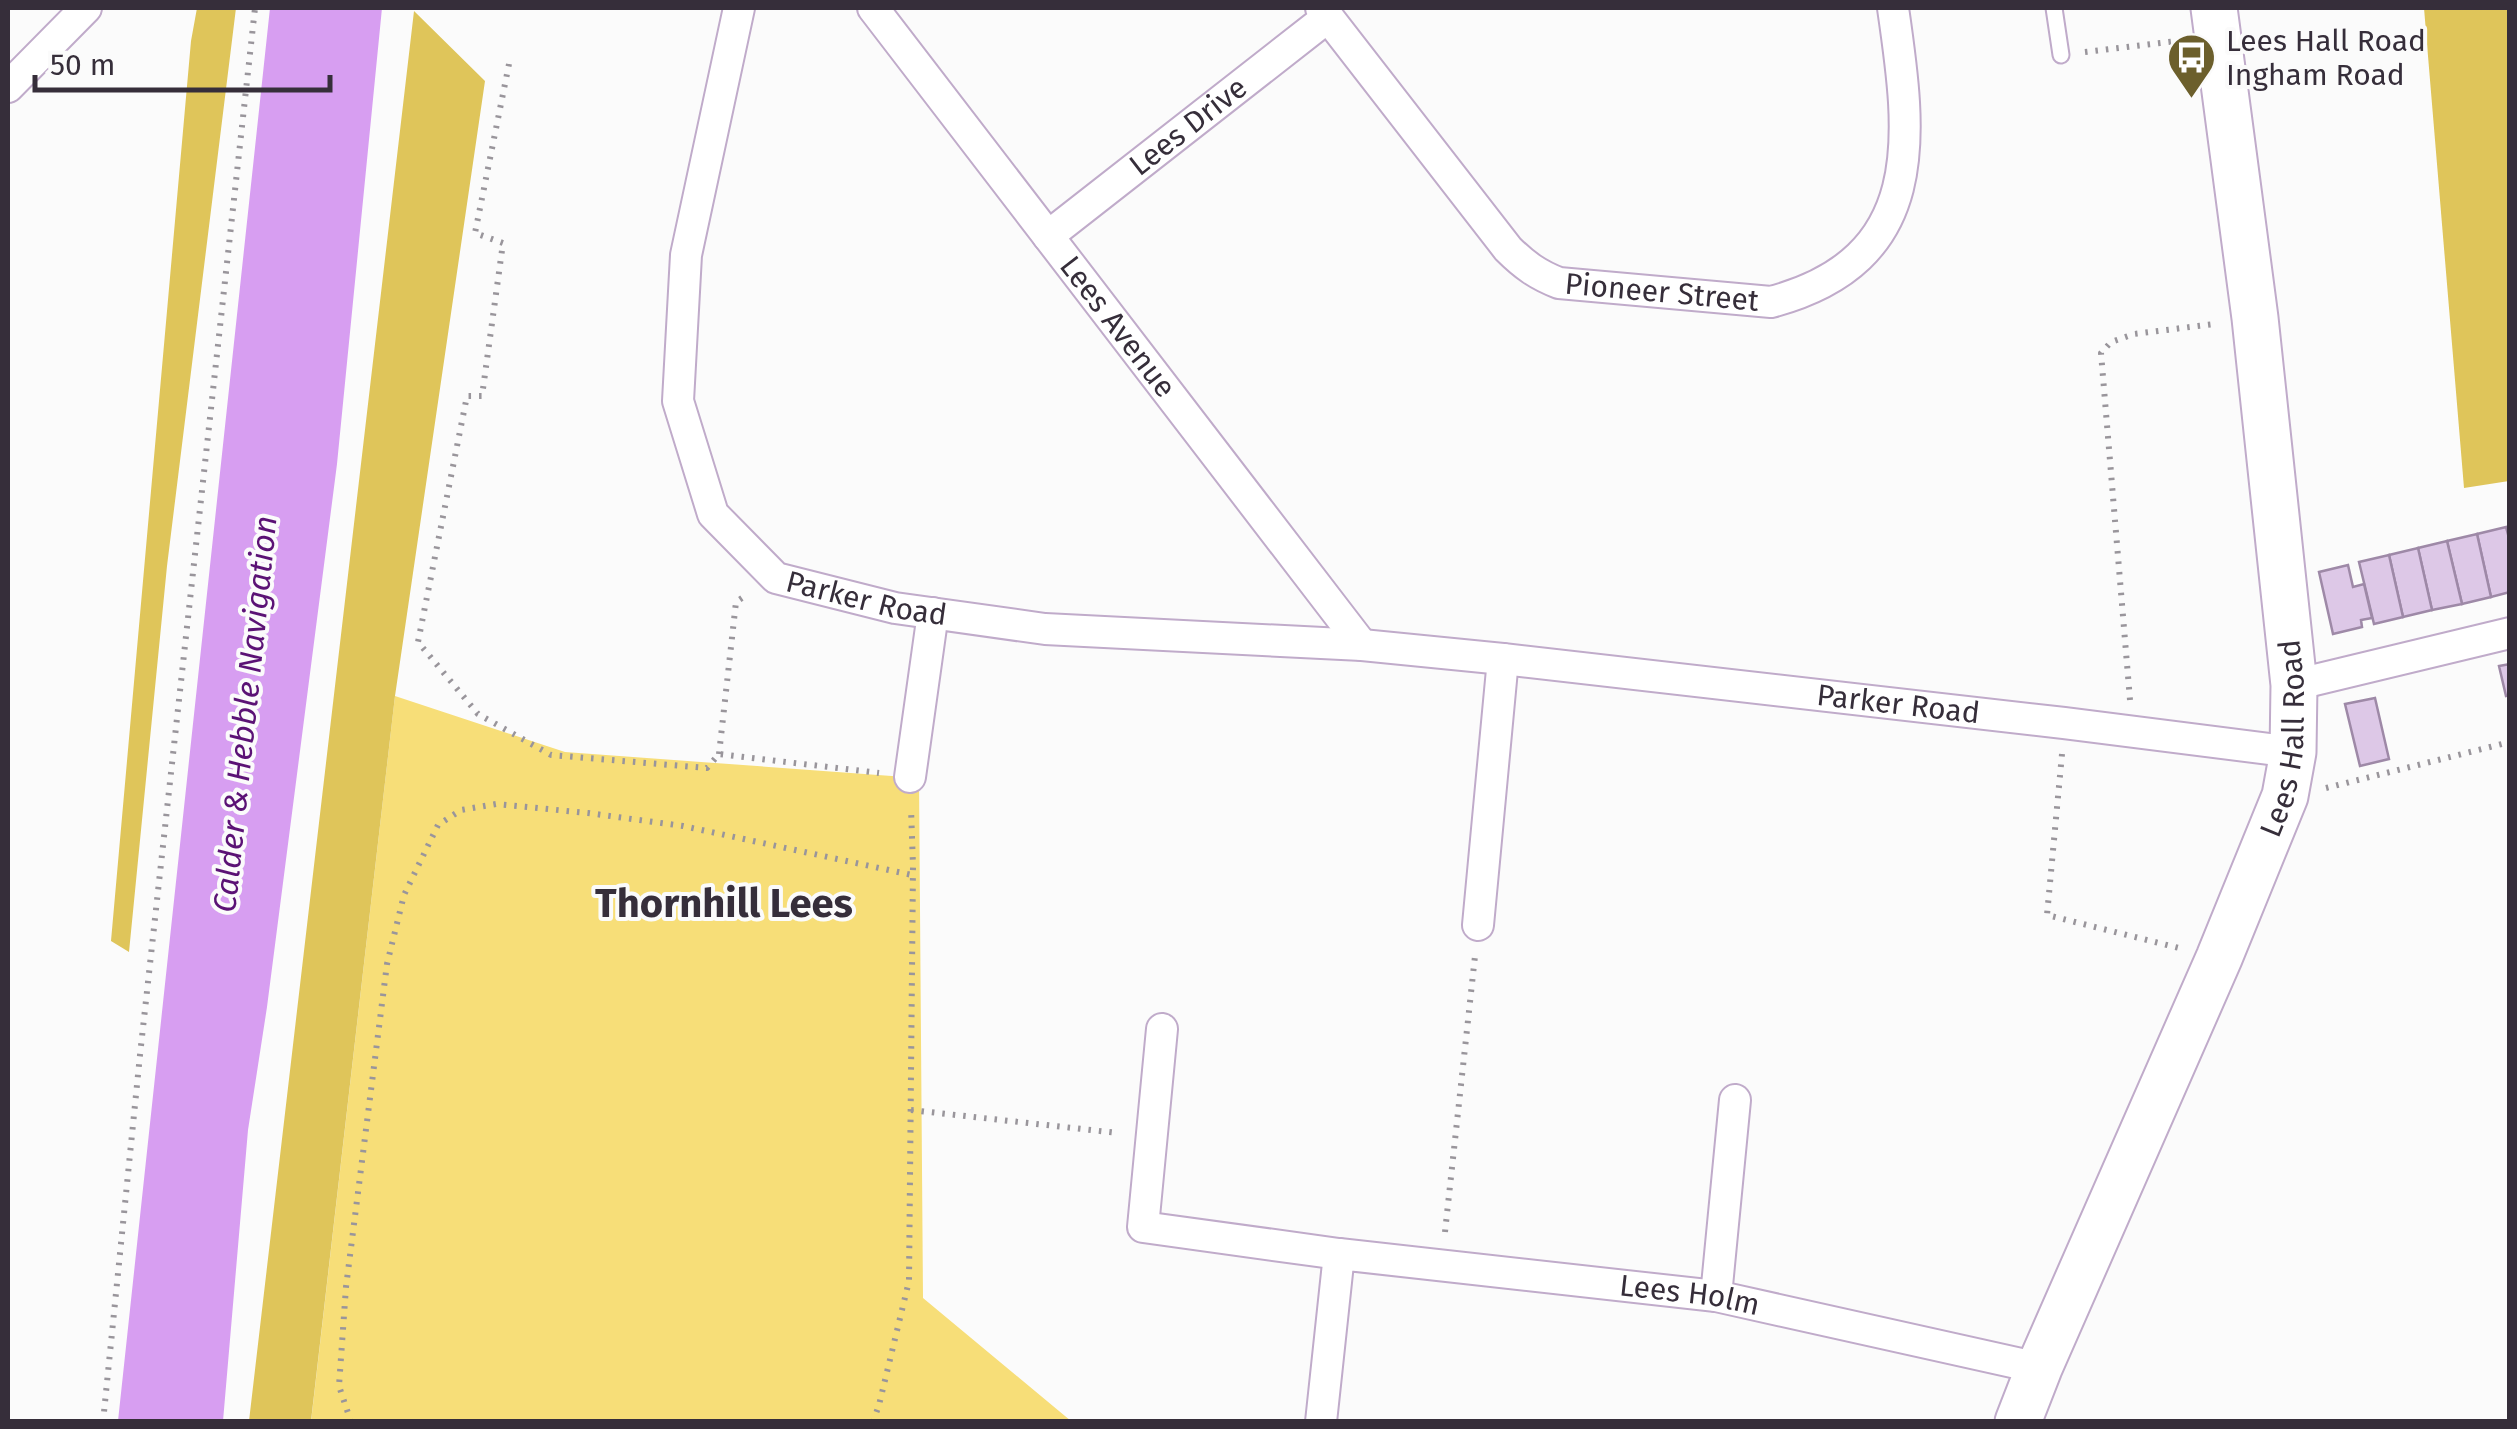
<svg xmlns="http://www.w3.org/2000/svg" width="2517" height="1429" font-family="'Fira Sans',sans-serif">
<style>
.green{fill:#f7de78}
.forest{fill:#dfc55a}
.water{fill:#d79ef1}
.building{fill:#ddc8e7;stroke:#9e89a7;stroke-width:2.5}
.lines{fill:none;stroke-linecap:round;stroke-linejoin:round}
.lane-casing{stroke:#c0abca;stroke-width:19}
.street-casing{stroke:#c0abca;stroke-width:34}
.secondary-casing{stroke:#c0abca;stroke-width:49}
.path{stroke:#99959b;stroke-width:6;stroke-dasharray:2.5 8;stroke-linecap:butt}
.lane{stroke:#fff;stroke-width:15}
.street{stroke:#fff;stroke-width:30}
.secondary{stroke:#fff;stroke-width:45}
.labels{text-anchor:middle;dominant-baseline:central;stroke-width:8;stroke-linejoin:round;paint-order:stroke}
.poi-label{font-size:30px;fill:#362e3a;stroke:#fbfbfb;text-anchor:start}
.street-label{font-size:30px;fill:#362e3a;stroke:#fbfbfb}
.water-label{font-size:32px;font-style:italic;fill:#5b1275;stroke:#fbfbfb}
.district-label{font-size:40px;font-weight:bold;fill:#362e3a;stroke:#fbfbfb}
</style>
<rect width="100%" height="100%" fill="#fbfbfb"/>
<polygon class="green" points="395,696 565,752 919,778 923,1298 1071,1421 311,1422"/>
<g class="forest">
<polygon points="197,8 236,8 167,566 129,952 111,941 191,41"/>
<polygon points="2424,8 2509,8 2509,481 2464,488"/>
<polygon points="414,11 485,81 395,696 311,1421 249,1421"/>
</g>
<polygon class="water" points="270,8 382,8 337,464 267,1007 248,1130 223,1421 118,1421"/>
<g class="building">
<polygon points="2506,527 2510,542 2510,592 2491,597 2477,534"/>
<polygon points="2477,534 2491,597 2462,604 2447,541"/>
<polygon points="2447,541 2462,604 2432,610 2418,548"/>
<polygon points="2418,548 2432,610 2403,617 2389,555"/>
<polygon points="2389,555 2403,617 2374,624 2359,562"/>
<polygon points="2348,565 2353,587 2364,584 2372,618 2361,620 2362,627 2333,634 2319,572"/>
<polygon points="2510,664 2510,695 2506,696 2499,666"/>
<polygon points="2375,698 2389,759 2360,766 2345,704"/>
</g>
<g class="lines">
<defs>
<polyline id="lane" points="2054,8 2061,55"/>
<g id="street">
<path id="s1" d="M739,8L686,255L678,401L713,514L776,578L895,608L1045,629L1362,645L1503,659L2064,723L2293,752"/>
<path id="s2" d="M873,8L1362,645"/>
<path id="s3" d="M1321,8L1508,249C1524,265 1538,275 1559,283L1771,302C1928,260 1912,138 1893,8"/>
<polyline points="8,87 86,8"/>
<path id="s4" d="M1048,236L1328,17"/>
<polyline points="2294,685 2510,633"/>
<polyline points="910,777 933,613"/>
<polyline points="1478,925 1503,659"/>
<polyline points="1162,1029 1143,1227 1339,1254"/>
<polyline points="1716,1296 1735,1100"/>
<path id="s5" d="M1321,1422L1339,1254L1716,1296L2039,1368"/>
</g>
<g id="secondary">
<path id="s6" d="M2018,1422L2039,1368L2219,958L2285,796L2293,752L2294,685L2255,318L2214,8"/>
</g>
</defs>
<use href="#lane" class="lane-casing"/>
<use href="#street" class="street-casing"/>
<use href="#secondary" class="secondary-casing"/>
<g class="path">
<polyline points="2085,52 2177,41"/>
<polyline points="509,64 475,233 503,243 482,396 467,396 418,642 478,714 551,755 707,768 719,754 879,773"/>
<polyline points="2130,700 2101,353 2111,342 2134,334 2214,324"/>
<polyline points="719,754 736,602 745,596"/>
<polyline points="2062,754 2047,915 2179,948"/>
<polyline points="2326,788 2510,742"/>
<polyline points="911,1110 1118,1133"/>
<polyline points="1445,1232 1475,956"/>
<polyline points="103,1422 140,1055 255,8"/>
<polyline points="351,1422 339,1386 346,1287 387,964 404,895 438,825 461,810 496,804 588,813 683,826 912,875"/>
<polyline points="873,1422 879,1405 909,1281 913,866 911,808"/>
</g>
<use href="#lane" class="lane"/>
<use href="#street" class="street"/>
<use href="#secondary" class="secondary"/>
</g>
<defs>
<symbol id="bus-pin" viewBox="-11 -11 22 30"><path d="M0 17L-7.5 6A9.5 9.5 0 1 1 7.5 6Z" fill="#6c5f2c" stroke="#fbfbfb"/><path d="M-5-6H5V4H4V6H2V4H-2V6H-4V4H-5ZM-3.5-4V0h7V-4ZM-3.5 1.2v1.5H-2V1.2ZM2 1.2v1.5H3.5V1.2Z" fill="#fff"/></symbol>
</defs>
<g fill-rule="evenodd">
<use href="#bus-pin" x="2164" y="30" width="55" height="75"/>
</g>
<g class="labels">
<g class="poi-label">
<text x="2226" y="41">Lees Hall Road<tspan x="2226" dy="34">Ingham Road</tspan></text>
</g>
<g class="street-label">
<text stroke="none"><textPath href="#s4" startOffset="178">Lees Drive</textPath></text>
<text stroke="none"><textPath href="#s3" startOffset="470">Pioneer Street</textPath></text>
<text stroke="none"><textPath href="#s2" startOffset="402">Lees Avenue</textPath></text>
<text stroke="none"><textPath href="#s1" startOffset="700">Parker Road</textPath></text>
<text stroke="none"><textPath href="#s1" startOffset="1738">Parker Road</textPath></text>
<text stroke="none"><textPath href="#s6" startOffset="738">Lees Hall Road</textPath></text>
<text stroke="none"><textPath href="#s5" startOffset="522">Lees Holm</textPath></text>
</g>
<g class="water-label">
<text transform="translate(245 714) rotate(-84)">Calder &amp; Hebble Navigation</text>
</g>
<g class="district-label">
<text x="724" y="904">Thornhill Lees</text>
</g>
</g>
<rect width="2517" height="1429" fill="none" stroke="#362e3a" stroke-width="20"/>
<path d="M35 75v15h295v-15" fill="none" stroke="#362e3a" stroke-width="5"/>
<text x="50" y="75" font-size="30" fill="#362e3a" stroke="#fbfbfb" stroke-width="8" paint-order="stroke">50 m</text>
</svg>
